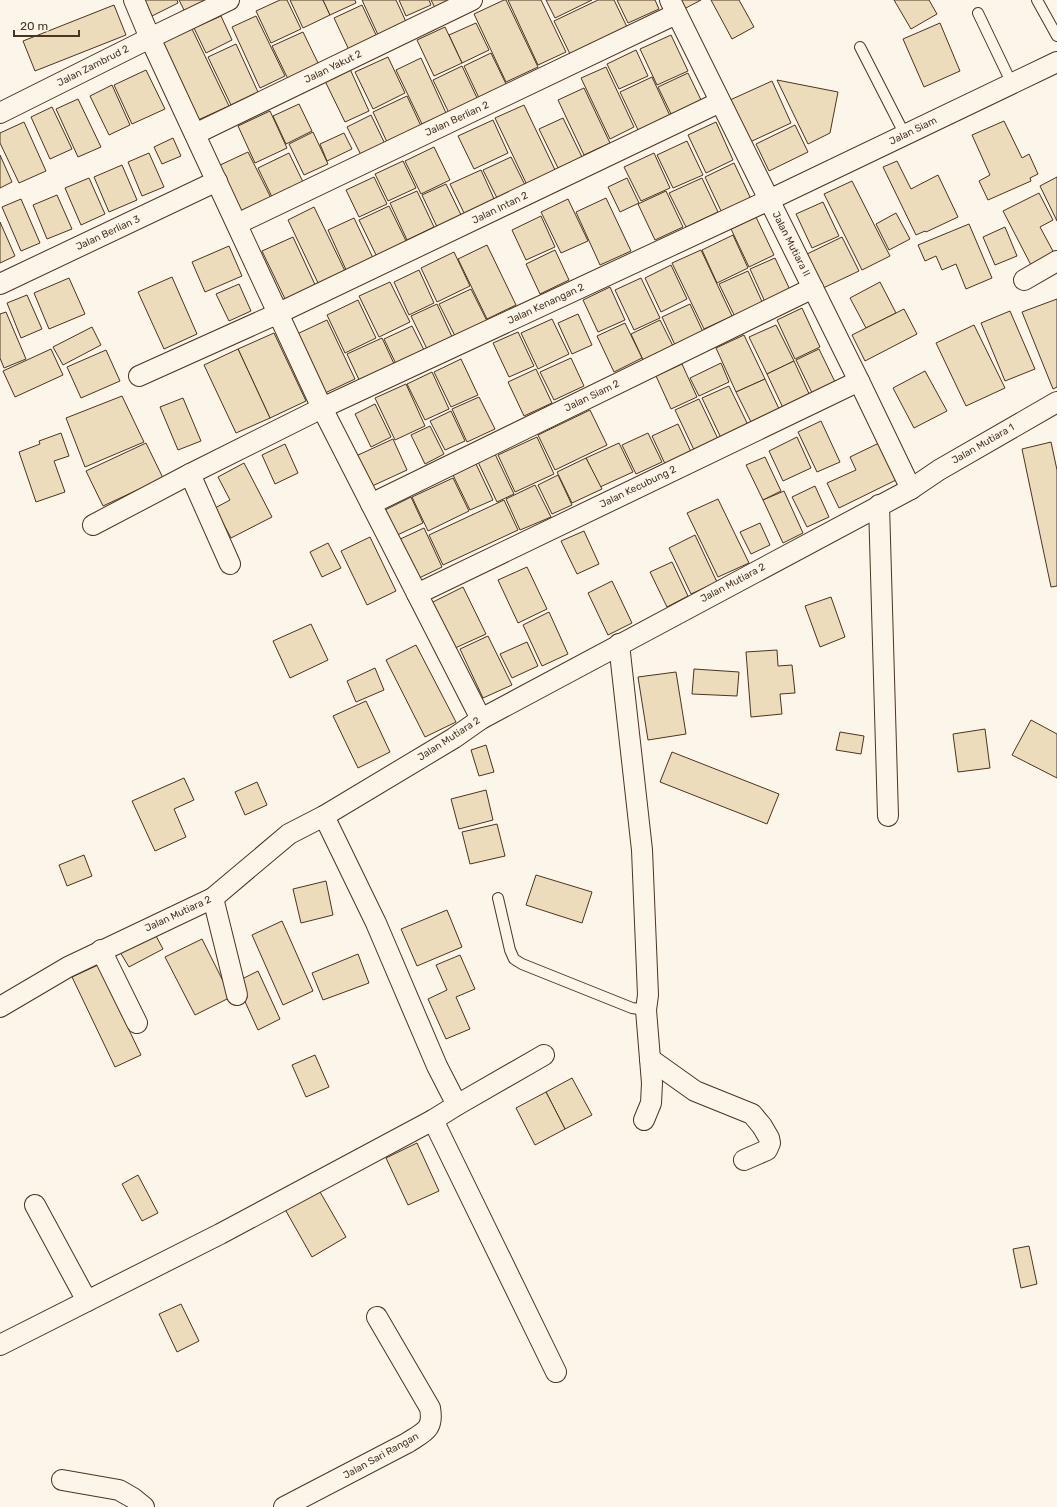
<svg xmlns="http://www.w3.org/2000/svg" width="1057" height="1507" font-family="Rubik,sans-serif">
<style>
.building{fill:#ecdcbc;stroke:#4a3520}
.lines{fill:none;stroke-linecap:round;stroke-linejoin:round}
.service-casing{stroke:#4a3520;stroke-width:12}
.minor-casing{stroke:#4a3520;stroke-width:22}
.service{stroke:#fbf6e9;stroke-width:10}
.minor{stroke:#fbf6e9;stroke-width:20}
.labels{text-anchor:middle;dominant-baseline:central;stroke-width:3;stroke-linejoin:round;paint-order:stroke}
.street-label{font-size:10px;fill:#4a3520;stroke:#fbf6e9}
</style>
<rect width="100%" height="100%" fill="#fbf6e9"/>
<g class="building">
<polygon points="144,0 177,0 178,3 152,16"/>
<polygon points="179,0 204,0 206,5 186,14"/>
<polygon points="280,0 287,0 301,29 271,43 256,11"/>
<polygon points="290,0 323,0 330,15 303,28"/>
<polygon points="323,0 355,0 356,3 330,15"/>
<polygon points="362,0 396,0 407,24 379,37"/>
<polygon points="399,0 429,0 431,5 406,16"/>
<polygon points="431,0 452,0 435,8"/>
<polygon points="504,0 506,0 538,67 506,82 474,14"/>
<polygon points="508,0 541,0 566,52 538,65"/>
<polygon points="546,0 592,0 555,18"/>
<polygon points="598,0 614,0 627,27 570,54 554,21"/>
<polygon points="617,0 655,0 659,9 628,23"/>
<polygon points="679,0 701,0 684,9"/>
<polygon points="711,0 739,0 754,27 732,39"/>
<polygon points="894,0 929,0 937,14 911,29"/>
<polygon points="114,5 126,35 35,71 23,41"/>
<polygon points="362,5 377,37 349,50 334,18"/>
<polygon points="221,16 232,40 206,53 194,28"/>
<polygon points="256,16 285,76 260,88 232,27"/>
<polygon points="476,23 489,50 462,63 449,35"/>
<polygon points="940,23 960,71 924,87 903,39"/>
<polygon points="445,27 462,63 434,76 417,40"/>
<polygon points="192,29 229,106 198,120 161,43"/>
<polygon points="303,32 319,65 288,79 272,46"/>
<polygon points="671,35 688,71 657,85 640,49"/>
<polygon points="236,44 258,92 231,105 208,57"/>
<polygon points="636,50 648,76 619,89 607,64"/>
<polygon points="491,53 507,86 479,98 464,66"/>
<polygon points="388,57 405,93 373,109 355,72"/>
<polygon points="421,58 446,113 422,124 396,70"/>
<polygon points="462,66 478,100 449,113 433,80"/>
<polygon points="606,67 634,127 610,139 581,78"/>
<polygon points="350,69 369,111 345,122 325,81"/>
<polygon points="146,70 165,109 132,124 114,85"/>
<polygon points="688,73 702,102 672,116 658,87"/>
<polygon points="652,77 671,118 639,132 620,92"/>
<polygon points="777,80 838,92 830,133 808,144"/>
<polygon points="772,81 791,123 750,142 730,100"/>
<polygon points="112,85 130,125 109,135 90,96"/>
<polygon points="584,88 610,143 584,155 558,100"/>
<polygon points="407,96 421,126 387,142 373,112"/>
<polygon points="78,99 101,147 78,157 56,109"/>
<polygon points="299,104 312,131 286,144 273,116"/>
<polygon points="524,105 556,172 527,185 495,118"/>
<polygon points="52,107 72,149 50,159 31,117"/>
<polygon points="270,111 287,148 255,163 238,126"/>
<polygon points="371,115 385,144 361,155 347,127"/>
<polygon points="563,118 582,157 558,168 539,129"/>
<polygon points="493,120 508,153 474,169 458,136"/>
<polygon points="1004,121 1022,158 1029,154 1038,174 1030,178 1031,181 988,200 979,181 990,175 972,135"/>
<polygon points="24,122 46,171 19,183 0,143 0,133"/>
<polygon points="716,122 733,160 706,173 688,135"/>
<polygon points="795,125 808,152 769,171 756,144"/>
<polygon points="313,132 328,164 304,175 289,144"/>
<polygon points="344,133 352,149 327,161 320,144"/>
<polygon points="173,138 181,156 162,164 154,147"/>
<polygon points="687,141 703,175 673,188 657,155"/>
<polygon points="434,147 450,180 421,194 405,161"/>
<polygon points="248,152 272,200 242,214 218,166"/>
<polygon points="149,153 164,187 142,196 128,162"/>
<polygon points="289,153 303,182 272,197 258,168"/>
<polygon points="654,153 670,188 641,201 624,167"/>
<polygon points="0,155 12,182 0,188"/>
<polygon points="511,157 525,185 497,198 483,170"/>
<polygon points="403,161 416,188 388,201 375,174"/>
<polygon points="897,161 911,189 938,175 958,217 926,232 925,231 916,235 883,167"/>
<polygon points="734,163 751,199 722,213 705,177"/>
<polygon points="122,165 137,200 109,212 94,177"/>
<polygon points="481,170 495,201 465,215 450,184"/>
<polygon points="374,177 387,204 359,217 346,190"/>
<polygon points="1057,177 1057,221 1040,186"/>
<polygon points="89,178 105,214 81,225 65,188"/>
<polygon points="627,178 639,203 620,212 608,187"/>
<polygon points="702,178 718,212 686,227 669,193"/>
<polygon points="852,181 890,256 862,270 824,194"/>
<polygon points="446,184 462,217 438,229 422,195"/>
<polygon points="417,191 434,227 407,240 390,203"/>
<polygon points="666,191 683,227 655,240 638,204"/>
<polygon points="1039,193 1053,220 1040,227 1054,253 1031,265 1003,211"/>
<polygon points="57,195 72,229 47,239 33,205"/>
<polygon points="606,198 631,251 600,265 576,212"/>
<polygon points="21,199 40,243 21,251 2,207"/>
<polygon points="568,199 588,241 561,253 541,212"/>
<polygon points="823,202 839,236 812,248 796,214"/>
<polygon points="389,206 408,245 378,259 359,220"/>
<polygon points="314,207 345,271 318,283 288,220"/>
<polygon points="896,213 910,239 889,250 876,224"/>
<polygon points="541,216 555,247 526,260 512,230"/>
<polygon points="756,217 774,255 749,267 731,229"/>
<polygon points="354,218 374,260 347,272 328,230"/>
<polygon points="0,222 15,256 0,263"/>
<polygon points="969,224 992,278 966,289 956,264 942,270 936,256 925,261 918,245"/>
<polygon points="1005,227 1017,256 995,265 983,237"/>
<polygon points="733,235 748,268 717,283 702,250"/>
<polygon points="293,237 317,289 287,303 262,251"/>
<polygon points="842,237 859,271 821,289 805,255"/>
<polygon points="487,245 516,305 487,319 458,259"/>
<polygon points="229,246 242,276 205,292 192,262"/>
<polygon points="555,250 569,280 540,294 526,264"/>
<polygon points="701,250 732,316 704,329 672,263"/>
<polygon points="454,252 470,286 437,302 421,268"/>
<polygon points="775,258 791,292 766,304 750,269"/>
<polygon points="671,265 687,299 661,312 645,278"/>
<polygon points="419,270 434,303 409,315 394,282"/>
<polygon points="748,271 764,306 736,319 719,284"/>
<polygon points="172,277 197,334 164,349 138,292"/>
<polygon points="69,278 85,314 49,329 34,293"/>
<polygon points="641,278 660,318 634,330 615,290"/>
<polygon points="390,282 410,322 379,337 359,296"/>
<polygon points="880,282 896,313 866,328 850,298"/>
<polygon points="239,284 251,311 229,321 216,294"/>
<polygon points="610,287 625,320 598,332 583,300"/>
<polygon points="471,289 487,321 455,336 439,304"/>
<polygon points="27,295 42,329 21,338 7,303"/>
<polygon points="1057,299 1057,387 1053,389 1022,312"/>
<polygon points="358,300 376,338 345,353 327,315"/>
<polygon points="437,304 453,339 428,351 411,316"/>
<polygon points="690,304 703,332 675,345 662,317"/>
<polygon points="802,308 820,347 795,359 777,320"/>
<polygon points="904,309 917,334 865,361 852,335"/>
<polygon points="1010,311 1035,369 1005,381 981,323"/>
<polygon points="6,312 26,359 4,368 0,358 0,314"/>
<polygon points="578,314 592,345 572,354 558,323"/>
<polygon points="552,319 569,354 538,369 521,333"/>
<polygon points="327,320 355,379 325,393 297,334"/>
<polygon points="660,320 674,348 644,362 631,334"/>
<polygon points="625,323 642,358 614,372 597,336"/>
<polygon points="776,325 794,361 767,374 749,337"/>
<polygon points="974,325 1005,388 966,406 936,343"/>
<polygon points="412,326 425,352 397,366 384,339"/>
<polygon points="92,327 101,345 63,365 53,347"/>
<polygon points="518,332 534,366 509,377 493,343"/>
<polygon points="274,333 306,401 270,418 238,349"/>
<polygon points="744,335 765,379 736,392 716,348"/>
<polygon points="382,338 396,368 361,384 347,354"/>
<polygon points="51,349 63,375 15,397 3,371"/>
<polygon points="238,349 270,418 236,433 204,365"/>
<polygon points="819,349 836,384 813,395 796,360"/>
<polygon points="106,350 120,381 81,398 67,367"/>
<polygon points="571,358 584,386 554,400 540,372"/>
<polygon points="461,359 478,395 451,407 434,372"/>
<polygon points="794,361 811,398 784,410 767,374"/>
<polygon points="721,363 729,382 699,396 690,378"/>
<polygon points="682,364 697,397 671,409 656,376"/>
<polygon points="536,369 552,403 524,416 508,382"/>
<polygon points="925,371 947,411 914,428 893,388"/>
<polygon points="432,372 449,409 425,420 407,384"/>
<polygon points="765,379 780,411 752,424 736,392"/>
<polygon points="406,384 425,426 395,440 375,398"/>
<polygon points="729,386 748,425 721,438 702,398"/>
<polygon points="122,396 144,442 85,467 66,418"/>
<polygon points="479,397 495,429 467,442 452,409"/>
<polygon points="183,398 201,441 178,450 160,407"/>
<polygon points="699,399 719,441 695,452 675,410"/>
<polygon points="375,404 391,437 371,447 355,414"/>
<polygon points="590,410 607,445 555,470 538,435"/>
<polygon points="451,411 465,441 445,450 430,421"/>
<polygon points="821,421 840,462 817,472 798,432"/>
<polygon points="678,424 692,454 666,466 652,436"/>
<polygon points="430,426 444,454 425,464 411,435"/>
<polygon points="61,433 69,456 54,461 65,492 36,502 19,452 40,444 39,441"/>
<polygon points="648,433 662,462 636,474 622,445"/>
<polygon points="537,437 554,474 515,492 498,455"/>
<polygon points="797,437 811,468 783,481 769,451"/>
<polygon points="393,439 407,470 370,487 356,456"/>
<polygon points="1051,442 1057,470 1057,586 1051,587 1022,449"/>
<polygon points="146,443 163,478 103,506 86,471"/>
<polygon points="619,443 633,472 600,487 586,458"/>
<polygon points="879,443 896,480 839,508 827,483 856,470 850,457"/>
<polygon points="285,444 298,473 275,484 262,455"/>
<polygon points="495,454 514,494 497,502 478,462"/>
<polygon points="765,457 781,491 763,500 746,465"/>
<polygon points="586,458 602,489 572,503 557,472"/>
<polygon points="244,463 272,517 231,538 215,508 230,500 218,477"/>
<polygon points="476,464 493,500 470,510 453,475"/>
<polygon points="558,475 572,505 552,514 538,485"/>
<polygon points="453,478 469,511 428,531 412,497"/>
<polygon points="535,485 551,517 520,530 506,499"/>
<polygon points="815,486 829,517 807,527 792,497"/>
<polygon points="784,491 803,533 783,543 763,500"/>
<polygon points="411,497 423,523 393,537 381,512"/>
<polygon points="718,499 749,563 718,577 687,513"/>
<polygon points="504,500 518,530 443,565 429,535"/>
<polygon points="760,523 770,545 751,554 740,532"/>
<polygon points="424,528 442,567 415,580 396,541"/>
<polygon points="584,531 599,564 577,574 561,541"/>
<polygon points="695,535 717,582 691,594 669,548"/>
<polygon points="370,537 396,591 367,605 341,551"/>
<polygon points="328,543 341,568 322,577 310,552"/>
<polygon points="672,562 688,596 667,607 650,572"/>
<polygon points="527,567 547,609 518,623 498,580"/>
<polygon points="612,581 632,623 608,635 588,593"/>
<polygon points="463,587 486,634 453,649 431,603"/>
<polygon points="831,597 845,637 820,647 805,606"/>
<polygon points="549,612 568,654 542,666 523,625"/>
<polygon points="311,624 328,660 290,678 273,641"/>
<polygon points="488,636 512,685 483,698 460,649"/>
<polygon points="527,642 538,666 512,678 500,654"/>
<polygon points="416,645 456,722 425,737 386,660"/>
<polygon points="777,650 778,666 792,665 795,693 780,694 782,714 751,717 746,652"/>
<polygon points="375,668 384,690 356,702 347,681"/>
<polygon points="694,669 739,672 737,696 692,694"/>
<polygon points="676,672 686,734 648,740 638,677"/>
<polygon points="366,701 390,752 358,768 333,716"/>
<polygon points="1031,720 1057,734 1057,778 1012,755"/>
<polygon points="985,729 990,768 958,772 953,734"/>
<polygon points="840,732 864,736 861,754 836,750"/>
<polygon points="486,745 494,772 479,776 471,750"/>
<polygon points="672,752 779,794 767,824 660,782"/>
<polygon points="184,778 194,800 174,809 186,837 155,851 132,801"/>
<polygon points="257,782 267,805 245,815 235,792"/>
<polygon points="486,790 493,820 459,829 451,799"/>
<polygon points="497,824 505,856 470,864 462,832"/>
<polygon points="84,855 92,876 67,886 59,865"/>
<polygon points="536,875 592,892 582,923 526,905"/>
<polygon points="326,881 333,915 301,923 293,889"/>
<polygon points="447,910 462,947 417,966 401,929"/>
<polygon points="282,921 313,991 283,1005 252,935"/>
<polygon points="155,934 163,949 129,967 120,952"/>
<polygon points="202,939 231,997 195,1015 165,957"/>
<polygon points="358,954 369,983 323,1000 312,973"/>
<polygon points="460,955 475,989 456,997 470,1029 446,1039 428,999 447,990 436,965"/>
<polygon points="98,965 141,1055 115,1067 72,977"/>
<polygon points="258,971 280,1019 258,1030 236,982"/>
<polygon points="315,1055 329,1087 306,1097 292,1065"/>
<polygon points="572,1078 592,1115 565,1129 546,1092"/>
<polygon points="546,1092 565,1129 535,1145 516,1108"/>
<polygon points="417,1143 439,1191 408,1205 386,1158"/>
<polygon points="138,1175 158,1213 142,1221 122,1184"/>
<polygon points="316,1185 346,1237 312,1257 282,1204"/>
<polygon points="1029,1246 1037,1284 1021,1288 1013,1249"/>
<polygon points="181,1304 199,1341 177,1352 159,1314"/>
</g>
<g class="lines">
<defs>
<g id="service">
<polyline points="1037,0 1057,36"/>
<polyline points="978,13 1012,84"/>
<polyline points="860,47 905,135"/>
<polyline points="498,898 510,950 514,959 522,964 632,1008 646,1010"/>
</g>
<g id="minor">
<polyline points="134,0 150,38 322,408 481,719"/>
<polyline points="670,0 859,381 911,489"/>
<polyline points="0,113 150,38 229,0"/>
<polyline points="195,134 472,0"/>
<polyline points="237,224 676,14"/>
<polyline points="1024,280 1057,261"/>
<polyline points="0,284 217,181"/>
<polyline points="139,376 279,313 720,102"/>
<polyline points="190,474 230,564"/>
<polyline points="371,504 813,288"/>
<polyline points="879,505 888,816"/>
<polyline points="93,525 190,474 322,408 769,200 1057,62"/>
<polyline points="417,594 859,381"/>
<polyline points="619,644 642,850 648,995 646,1010 652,1083 651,1103 644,1120"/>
<polyline points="213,898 237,995"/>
<polyline points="101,950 137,1023"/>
<polyline points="0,1007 68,967 213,898 289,834 324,816 454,738 481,719 911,489 939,470 1057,402"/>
<polyline points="650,1059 695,1091 752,1114 762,1126 769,1138 770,1143 767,1150 744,1160"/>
<polyline points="457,1105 544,1055"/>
<polyline points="433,1120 556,1372"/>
<polyline points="35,1205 87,1301"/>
<polyline points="0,1345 220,1234 433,1120 457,1105 437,1066 376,923 324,816"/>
<polyline points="62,1480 119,1490 133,1498 144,1507"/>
<path d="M284,1507L407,1443C424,1432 434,1430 430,1408L377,1317"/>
</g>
</defs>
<use href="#service" class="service-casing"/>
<use href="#minor" class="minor-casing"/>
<use href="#service" class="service"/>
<use href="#minor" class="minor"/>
</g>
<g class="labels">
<g class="street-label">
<text transform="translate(93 66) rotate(-27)">Jalan Zambrud 2</text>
<text transform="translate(333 67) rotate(-26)">Jalan Yakut 2</text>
<text transform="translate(457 119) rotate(-25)">Jalan Berlian 2</text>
<text transform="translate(913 131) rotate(-26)">Jalan Siam</text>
<text transform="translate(500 208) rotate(-26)">Jalan Intan 2</text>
<text transform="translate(108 233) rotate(-25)">Jalan Berlian 3</text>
<text transform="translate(791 244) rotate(63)">Jalan Mutiara II</text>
<text transform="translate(546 304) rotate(-25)">Jalan Kenangan 2</text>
<text transform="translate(592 396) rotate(-26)">Jalan Siam 2</text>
<text transform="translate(983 444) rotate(-30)">Jalan Mutiara 1</text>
<text transform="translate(638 487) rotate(-26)">Jalan Kecubung 2</text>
<text transform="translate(733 583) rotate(-28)">Jalan Mutiara 2</text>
<text transform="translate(449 739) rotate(-33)">Jalan Mutiara 2</text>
<text transform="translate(178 914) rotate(-25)">Jalan Mutiara 2</text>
<text transform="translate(381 1456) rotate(-29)">Jalan Sari Rangan</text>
</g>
</g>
<path d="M14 30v6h65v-6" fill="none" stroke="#4a3520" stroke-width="2"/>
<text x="20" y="30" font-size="12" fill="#4a3520" stroke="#fbf6e9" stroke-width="3" paint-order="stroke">20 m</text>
</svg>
